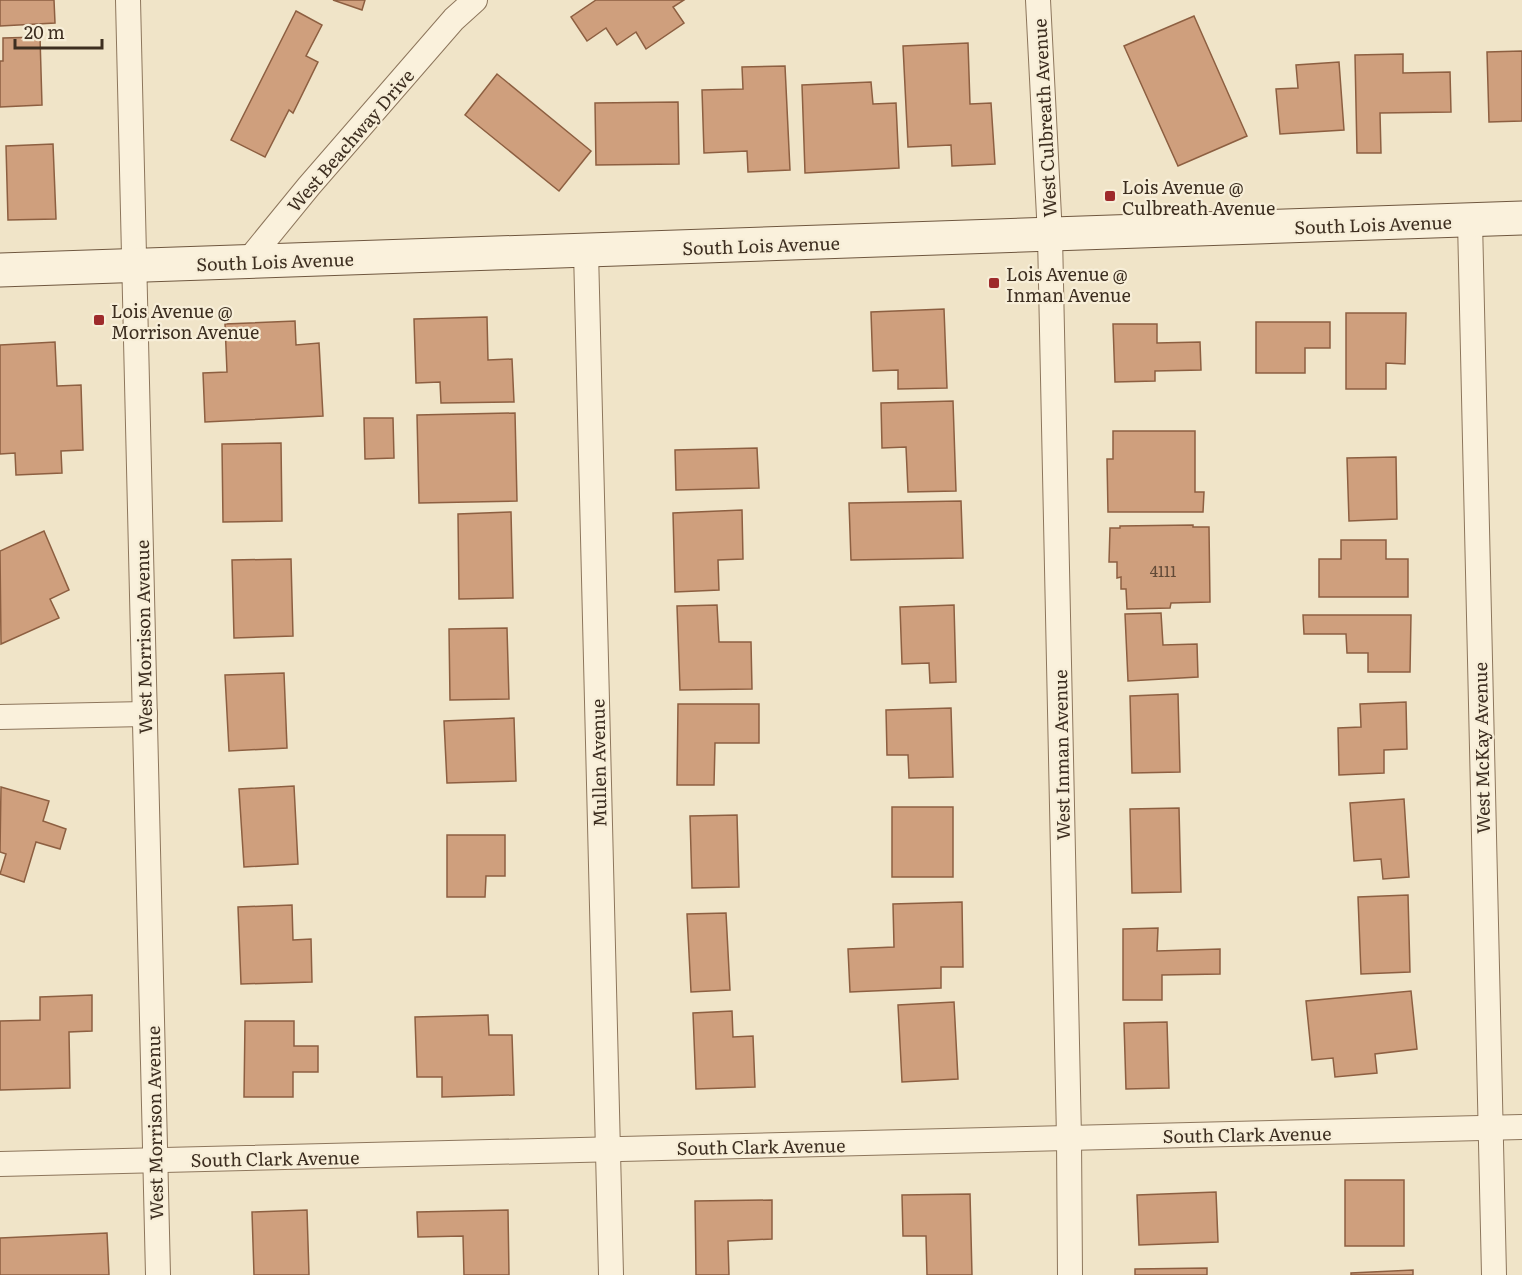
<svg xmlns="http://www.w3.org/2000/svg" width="1522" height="1275" font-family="Literata,serif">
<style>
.building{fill:#cf9f7d;stroke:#8d5f41;stroke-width:1.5}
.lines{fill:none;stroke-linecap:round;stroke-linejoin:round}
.street-casing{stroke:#8d765c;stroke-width:26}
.secondary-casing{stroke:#6f573f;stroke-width:35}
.street{stroke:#faf1dc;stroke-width:24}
.secondary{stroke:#faf1dc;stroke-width:33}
.poi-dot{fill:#9e2a2b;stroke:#f7eed8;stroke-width:2}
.labels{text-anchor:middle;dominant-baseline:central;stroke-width:4.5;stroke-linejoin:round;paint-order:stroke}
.number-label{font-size:15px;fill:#624a37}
.street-label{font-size:18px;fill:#3d2e20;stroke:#f7eed8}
.poi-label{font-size:18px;fill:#3d2e20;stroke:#f7eed8;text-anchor:start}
</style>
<rect width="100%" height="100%" fill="#f0e4c8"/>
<g class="building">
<polygon points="0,0 54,0 55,23 0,26"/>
<polygon points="333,0 365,0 362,10"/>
<polygon points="596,0 684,0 673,7 684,23 646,49 636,32 617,45 606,28 587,41 571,17"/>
<polygon points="296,11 322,25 306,56 318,62 293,113 289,110 265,157 231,140"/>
<polygon points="1194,16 1247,136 1178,166 1124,46"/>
<polygon points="40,37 42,105 0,107 0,61 3,61 3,38"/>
<polygon points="968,43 970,104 991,103 995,164 952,166 951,145 908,147 903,46"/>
<polygon points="1522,51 1522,121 1489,122 1487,52"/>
<polygon points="1403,54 1403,73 1450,72 1451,112 1380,113 1381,153 1357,153 1355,55"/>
<polygon points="1339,62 1344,130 1280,134 1276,89 1298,88 1296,65"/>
<polygon points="785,66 790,170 748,172 747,151 704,153 702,90 743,89 742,67"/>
<polygon points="497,74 591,151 559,191 465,115"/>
<polygon points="871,82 873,104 896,103 899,168 805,173 802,85"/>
<polygon points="678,102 679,164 596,165 595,103"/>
<polygon points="53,144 56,219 8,220 6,146"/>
<polygon points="944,309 947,388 898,389 898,370 873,371 871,312"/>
<polygon points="1346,313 1406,313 1405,364 1386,363 1386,389 1346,389"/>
<polygon points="487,317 488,360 512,359 514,402 441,403 440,382 416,383 414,319"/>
<polygon points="295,321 296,345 319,343 323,416 205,422 203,373 227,372 225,324"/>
<polygon points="1256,322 1330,322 1330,348 1305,348 1305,373 1256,373"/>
<polygon points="1113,324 1157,324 1157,343 1200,342 1201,370 1155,371 1155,381 1115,382"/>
<polygon points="55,342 57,386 81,385 83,450 61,451 62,473 16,475 15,453 0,454 0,345"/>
<polygon points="953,401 956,491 908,492 906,447 882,448 881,403"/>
<polygon points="515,413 517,501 419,503 417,415"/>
<polygon points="364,418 393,418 394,458 365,459"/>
<polygon points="1113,431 1195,431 1195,492 1204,492 1203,512 1108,512 1107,459 1113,459"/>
<polygon points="281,443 282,521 223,522 222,444"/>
<polygon points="757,448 759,488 676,490 675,450"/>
<polygon points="1396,457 1397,519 1349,521 1347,458"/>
<polygon points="961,501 963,558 851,560 849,503"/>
<polygon points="742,510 743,559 718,560 719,590 675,592 673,513"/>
<polygon points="511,512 513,598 459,599 458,514"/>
<polygon points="1193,525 1193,527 1209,527 1210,602 1171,603 1170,608 1127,609 1126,589 1121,589 1121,577 1117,578 1117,562 1109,562 1110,528 1120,528 1120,526"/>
<polygon points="44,531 69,590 50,599 59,618 1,644 0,551"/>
<polygon points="1341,540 1386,540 1386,559 1408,559 1408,597 1319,597 1319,559 1341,559"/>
<polygon points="291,559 293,636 234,638 232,560"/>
<polygon points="717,605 719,642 751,642 752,689 680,690 677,606"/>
<polygon points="954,605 956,682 930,683 929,663 902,664 900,607"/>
<polygon points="1161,613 1163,645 1197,644 1198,677 1128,681 1125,614"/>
<polygon points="1303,615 1411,615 1410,672 1368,672 1368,653 1347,653 1346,634 1304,634"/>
<polygon points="507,628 509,699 450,700 449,629"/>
<polygon points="284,673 287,748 229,751 225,675"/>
<polygon points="1178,694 1180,772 1132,773 1130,696"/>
<polygon points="1406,702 1407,749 1384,750 1384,773 1339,775 1338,728 1361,727 1360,704"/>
<polygon points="678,704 759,704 759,743 715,743 714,785 677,785"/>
<polygon points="951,708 953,777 909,778 908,755 887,755 886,710"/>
<polygon points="514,718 516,781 447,783 444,721"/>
<polygon points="294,786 298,864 244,867 239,789"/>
<polygon points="1,787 49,801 43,821 66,829 60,849 36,842 24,882 0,874 6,854 0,852"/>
<polygon points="1404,799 1409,877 1383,879 1381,859 1354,861 1350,803"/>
<rect x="892" y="807" width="61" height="70"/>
<polygon points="1179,808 1181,892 1132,893 1130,809"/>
<polygon points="737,815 739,887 692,888 690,816"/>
<polygon points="447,835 505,835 505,876 486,876 485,897 447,897"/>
<polygon points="1408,895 1410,972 1361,974 1358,897"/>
<polygon points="962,902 963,967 941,967 941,988 850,992 848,949 894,947 893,904"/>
<polygon points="292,905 293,940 311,939 312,982 241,984 238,907"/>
<polygon points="726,913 730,990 691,992 687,914"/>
<polygon points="1158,928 1157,951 1220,949 1220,974 1162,975 1162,1000 1123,1000 1123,929"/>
<polygon points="1411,991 1417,1049 1375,1054 1377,1073 1335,1077 1333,1058 1312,1060 1306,1001"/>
<polygon points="92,995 92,1031 69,1032 70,1088 0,1090 0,1021 40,1020 40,997"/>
<polygon points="954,1002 958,1079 902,1082 898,1005"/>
<polygon points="732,1011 733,1037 753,1036 755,1087 696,1089 693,1013"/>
<polygon points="488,1015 489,1035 512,1035 514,1095 442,1097 442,1077 417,1077 415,1017"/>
<polygon points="245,1021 294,1021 294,1046 318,1046 318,1072 293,1072 293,1097 244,1097"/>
<polygon points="1167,1022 1169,1088 1126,1089 1124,1023"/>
<rect x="1345" y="1180" width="59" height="66"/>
<polygon points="1216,1192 1218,1242 1139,1245 1137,1195"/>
<polygon points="970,1194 972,1275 927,1275 926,1236 903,1236 902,1195"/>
<polygon points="772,1200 772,1239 728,1241 729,1275 696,1275 695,1201"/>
<polygon points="307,1210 309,1275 254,1275 252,1212"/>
<polygon points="508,1210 509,1275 464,1275 463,1236 418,1237 417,1212"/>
<polygon points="107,1233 109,1275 0,1275 0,1238"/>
<polygon points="1207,1268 1207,1275 1135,1275 1135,1269"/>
<polygon points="1413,1270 1413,1275 1351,1275 1351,1273"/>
</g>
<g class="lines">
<defs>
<g id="street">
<polyline points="128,0 158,1275"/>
<polyline points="1038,0 1050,236 1069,1138 1070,1275"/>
<polyline points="1470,221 1494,1275"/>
<polyline points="586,251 611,1275"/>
<polyline points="247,262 309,186 454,19 475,0"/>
<polyline points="0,717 145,714"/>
<polyline points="0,1164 1522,1127"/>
</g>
<polyline id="secondary" points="0,270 1522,218"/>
</defs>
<use href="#street" class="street-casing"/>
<use href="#secondary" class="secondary-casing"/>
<use href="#street" class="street"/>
<use href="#secondary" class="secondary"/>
</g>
<g class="poi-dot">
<rect x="1104" y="190" width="12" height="12" rx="3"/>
<rect x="988" y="277" width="12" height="12" rx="3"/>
<rect x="93" y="314" width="12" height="12" rx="3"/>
</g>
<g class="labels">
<g class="number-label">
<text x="1163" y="570">4111</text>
</g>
<g class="street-label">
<text transform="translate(1044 118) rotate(-93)">West Culbreath Avenue</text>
<text transform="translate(350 140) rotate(-49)">West Beachway Drive</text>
<text transform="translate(1373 224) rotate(-2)">South Lois Avenue</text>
<text transform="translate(761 245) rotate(-2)">South Lois Avenue</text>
<text transform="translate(275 261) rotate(-2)">South Lois Avenue</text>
<text transform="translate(143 637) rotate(-91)">West Morrison Avenue</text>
<text transform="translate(1481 748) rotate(-91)">West McKay Avenue</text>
<text transform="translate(1061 755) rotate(-91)">West Inman Avenue</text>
<text transform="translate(598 763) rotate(-91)">Mullen Avenue</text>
<text transform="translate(154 1123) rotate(-91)">West Morrison Avenue</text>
<text transform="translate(1247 1134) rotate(-1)">South Clark Avenue</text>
<text transform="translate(761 1146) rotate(-1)">South Clark Avenue</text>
<text transform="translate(275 1158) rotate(-1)">South Clark Avenue</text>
</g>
<g class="poi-label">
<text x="1122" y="186">Lois Avenue @<tspan x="1122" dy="21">Culbreath Avenue</tspan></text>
<text x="1006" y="273">Lois Avenue @<tspan x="1006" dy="21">Inman Avenue</tspan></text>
<text x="111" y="310">Lois Avenue @<tspan x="111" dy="21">Morrison Avenue</tspan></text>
</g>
</g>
<path d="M15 39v9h87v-9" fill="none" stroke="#3d2e20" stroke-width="3"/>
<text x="24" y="39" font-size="18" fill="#3d2e20" stroke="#f7eed8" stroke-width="4.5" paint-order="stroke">20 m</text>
</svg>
